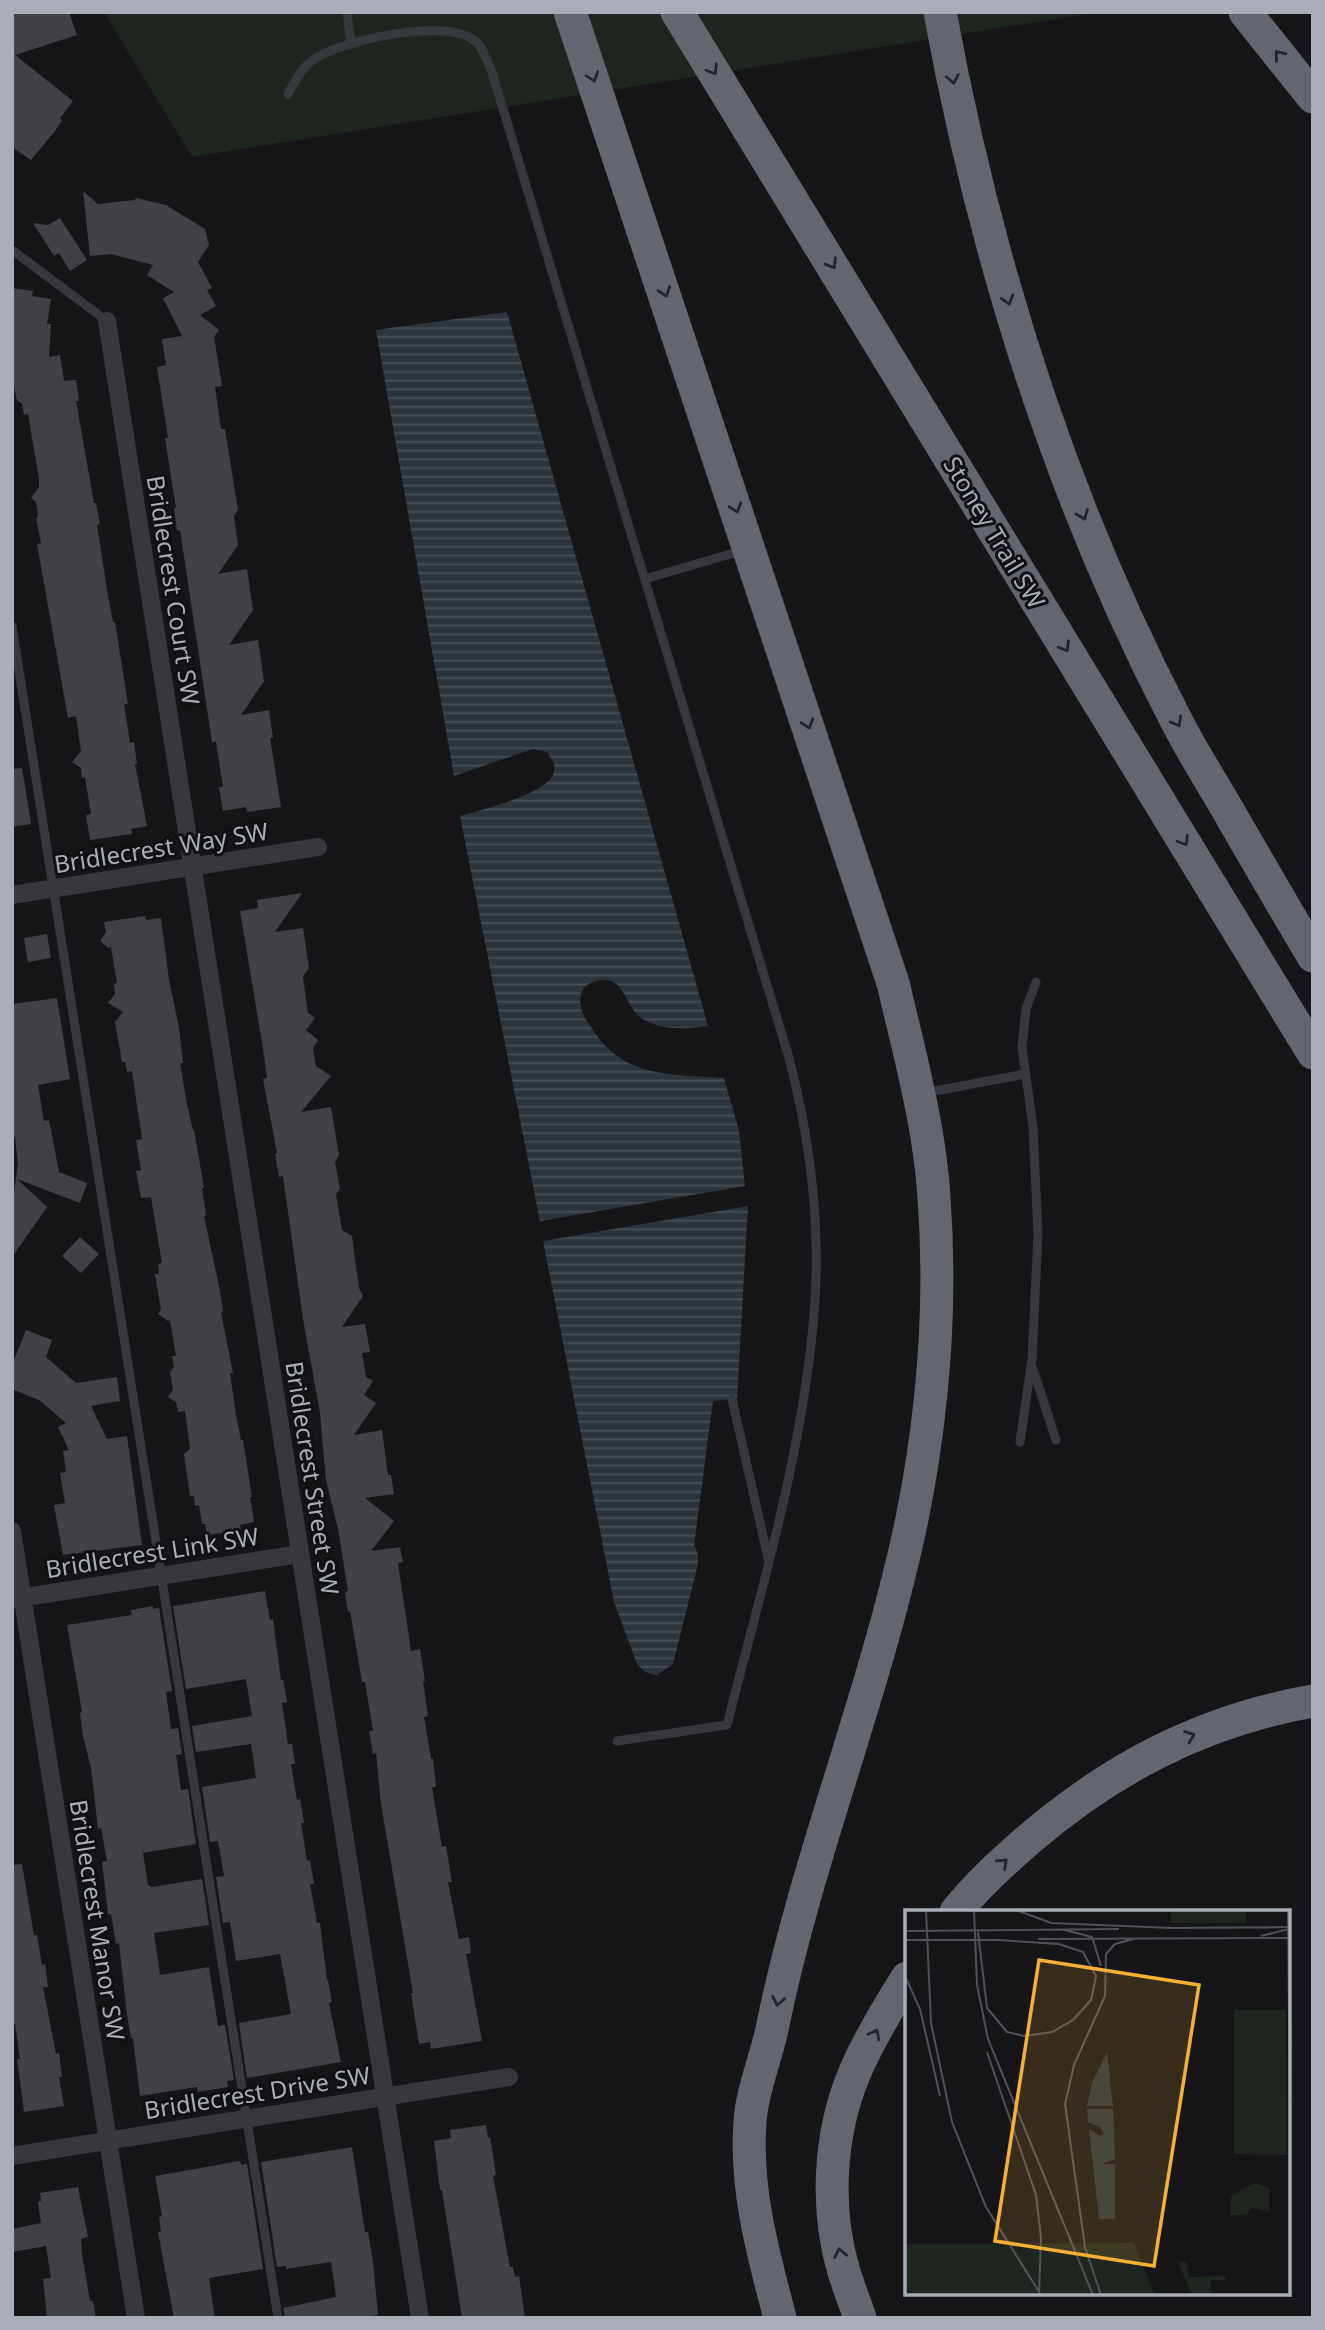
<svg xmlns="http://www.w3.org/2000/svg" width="1325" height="2330" font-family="'Noto Sans',sans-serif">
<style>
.grass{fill:#1e261f}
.water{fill:url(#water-rules)}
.building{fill:#404145}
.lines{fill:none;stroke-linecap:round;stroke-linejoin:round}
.service{stroke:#37383d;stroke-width:9}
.minor{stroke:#37383d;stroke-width:18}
.motorway{stroke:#63666e;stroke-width:33}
.oneway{stroke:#26262a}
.labels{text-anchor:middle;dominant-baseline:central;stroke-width:6;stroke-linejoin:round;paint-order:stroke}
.street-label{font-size:24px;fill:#a8adb8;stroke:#111113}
.inset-road{fill:none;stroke:#505258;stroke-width:2}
.view{fill:#f2b134;fill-opacity:0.15;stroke:#f2b134;stroke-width:3.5}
.inset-edge{fill:none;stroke:#a8adb8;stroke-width:3.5}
</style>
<defs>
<pattern id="water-rules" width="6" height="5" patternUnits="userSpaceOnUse" patternTransform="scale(1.75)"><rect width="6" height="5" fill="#2c353c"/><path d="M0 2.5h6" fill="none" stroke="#485056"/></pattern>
</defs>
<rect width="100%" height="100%" fill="#161618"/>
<polygon class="grass" points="104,12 1100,12 192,157"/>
<g class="water">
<path d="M507,312L708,1026C688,1029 658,1031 640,1017C623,1003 624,972 594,982C582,985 578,995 581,1007C583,1016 588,1023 593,1030C624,1079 673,1074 724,1078L739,1131L745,1186L540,1221L460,816C481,810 549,794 554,772C556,764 551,759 547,752L533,749L454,776L376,330Z"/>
<polygon points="748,1206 737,1399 713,1401 694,1545 698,1554 698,1564 673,1664 657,1675 645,1672 637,1664 614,1602 543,1241"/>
</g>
<g class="building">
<polygon points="12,12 69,12 77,35 15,55 73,101 60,118 62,120 55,131 31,160 12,147"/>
<polygon points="83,191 98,204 135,200 136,198 166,205 205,229 209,245 198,262 212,288 207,290 216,306 200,315 219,330 214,337 222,386 215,387 221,429 225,429 238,510 234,516 238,545 218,574 247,569 253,610 229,645 258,640 264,681 241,715 269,710 273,738 270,738 281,807 247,812 246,807 223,811 219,787 223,787 216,742 212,742 180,530 177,531 174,508 176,508 165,438 168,438 157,367 166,365 162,339 182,336 163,298 174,292 147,275 153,265 111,254 90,256"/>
<polygon points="60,218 87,260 70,271 59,253 54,256 33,223 48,225"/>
<polygon points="12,288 33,291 32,296 51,299 47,324 51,324 49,357 60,355 64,381 76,380 79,401 76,401 94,503 96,503 100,524 97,525 108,596 113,622 115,622 128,704 124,704 130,743 134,742 137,764 135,764 147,826 131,829 132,834 90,840 86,815 91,814 85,777 82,778 81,768 72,762 81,751 76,716 68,718 37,544 41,543 36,519 38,515 36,502 31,498 39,487 39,479 28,414 24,415 22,404 17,400 12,378"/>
<polygon points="22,768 31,824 12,827 12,769"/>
<polygon points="302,893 275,932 303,928 309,968 303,977 308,1013 315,1018 306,1030 318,1040 313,1048 316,1066 331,1076 301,1112 331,1107 339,1155 335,1162 340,1189 336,1194 342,1230 352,1236 359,1288 363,1296 342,1327 365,1324 370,1352 362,1353 366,1377 373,1381 364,1395 376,1403 354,1435 382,1430 388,1475 391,1475 394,1494 365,1498 394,1521 371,1551 400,1547 403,1562 398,1563 411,1651 420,1649 425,1681 423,1681 428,1716 424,1717 431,1759 433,1758 436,1787 432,1787 442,1847 446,1846 452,1882 448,1882 459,1939 469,1937 471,1953 466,1954 482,2041 431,2049 430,2042 419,2044 411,1993 413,1993 381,1804 376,1753 373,1754 369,1731 373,1731 365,1682 362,1682 350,1611 348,1612 345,1592 348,1591 338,1529 326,1480 320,1413 303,1319 283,1176 279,1177 275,1154 277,1153 263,1079 267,1078 263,1049 240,911 258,908 257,900"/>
<polygon points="145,916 146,920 161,918 169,980 179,1027 183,1063 180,1063 187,1105 193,1130 194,1130 204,1188 202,1188 206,1215 204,1216 220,1291 223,1312 221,1312 233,1373 230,1373 236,1415 241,1440 243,1440 252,1497 250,1497 254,1522 240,1525 241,1530 207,1535 205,1524 202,1524 199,1505 195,1506 194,1496 190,1496 184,1454 190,1449 185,1411 178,1412 176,1402 168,1397 173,1390 170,1372 174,1367 172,1356 176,1356 170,1320 168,1321 158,1314 161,1310 155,1274 159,1274 158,1264 162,1263 151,1197 141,1198 136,1171 141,1170 136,1140 142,1139 139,1119 132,1071 127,1072 125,1062 122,1062 115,1022 123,1012 108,1003 115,994 114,984 117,983 111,947 108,948 100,941 106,932 104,922"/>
<polygon points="47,934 51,958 28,962 24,938"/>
<polygon points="57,998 70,1079 38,1085 44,1121 49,1120 59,1172 87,1183 80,1203 17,1179 47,1207 12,1257 12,1205 18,1164 15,1137 12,1137 12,1004"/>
<polygon points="80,1237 99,1254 81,1273 62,1256"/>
<polygon points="26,1330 52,1340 46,1357 76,1383 117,1377 120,1401 91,1406 107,1439 127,1436 142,1545 63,1555 54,1505 65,1503 60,1473 66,1472 63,1451 69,1450 58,1427 66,1423 39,1400 12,1389 12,1365"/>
<polygon points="265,1591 270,1620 273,1619 281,1680 283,1680 287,1702 282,1703 288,1744 292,1744 295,1764 291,1764 297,1800 300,1799 304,1823 301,1823 307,1861 310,1860 314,1884 310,1884 317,1923 320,1923 327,1980 328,1980 332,2002 329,2003 341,2062 247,2078 239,2023 291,2014 280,1954 236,1961 230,1922 223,1923 216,1877 224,1876 218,1841 210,1842 202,1787 256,1778 251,1744 196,1752 192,1726 252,1716 246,1679 186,1689 173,1606"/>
<polygon points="153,1606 153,1609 159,1608 172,1691 166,1692 171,1729 178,1728 182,1754 176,1755 181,1790 188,1789 196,1844 143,1853 148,1885 151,1887 202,1879 209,1925 154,1933 160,1975 209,1967 218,2026 225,2025 234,2080 227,2081 228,2087 198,2092 197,2087 140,2096 133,2038 131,2038 127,2015 119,1943 116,1944 111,1914 108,1914 102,1862 107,1861 101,1828 98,1829 91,1768 83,1736 80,1713 82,1712 67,1625 132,1615 131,1610"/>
<polygon points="22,1864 34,1935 37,1935 42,1965 45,1964 48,1987 43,1987 56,2054 59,2053 62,2077 59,2077 64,2106 24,2112 17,2059 20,2059 15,2024 12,2024 12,1865"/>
<polygon points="486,2125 488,2138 490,2137 496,2175 493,2176 510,2267 513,2267 515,2277 519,2276 525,2318 462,2318 442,2190 440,2190 434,2141 451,2138 450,2130"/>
<polygon points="352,2147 365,2232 368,2232 373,2262 378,2315 357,2318 285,2318 283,2308 336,2297 331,2262 286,2269 286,2266 277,2267 261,2162"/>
<polygon points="240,2161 241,2165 247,2164 263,2269 209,2278 215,2318 174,2318 158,2232 161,2232 159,2217 162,2216 155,2176"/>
<polygon points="78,2187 88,2237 81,2239 82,2254 90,2301 93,2301 96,2318 47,2318 43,2279 51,2278 46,2246 12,2252 12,2229 41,2223 38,2202 41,2201 40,2193"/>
</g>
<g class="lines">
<g class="service">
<polyline points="347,12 351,44"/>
<path d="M288,94C297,77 305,62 323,54C353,39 455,15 479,45C484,51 487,62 491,69L789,1058C812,1146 822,1236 813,1326C800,1462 760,1594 727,1725L617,1741"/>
<polyline points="12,250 107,321"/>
<polyline points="645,579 744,550"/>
<polyline points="12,626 278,2318"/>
<polyline points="924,1093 1025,1074"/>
<polyline points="1033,1369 1056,1440"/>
<polyline points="732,1399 768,1558"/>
<polyline points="1020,1442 1032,1359 1038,1234 1033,1127 1022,1047 1026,1009 1036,982"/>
</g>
<g class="minor">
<polyline points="107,321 420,2318"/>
<polyline points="12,895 318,847"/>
<polyline points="12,1531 136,2318"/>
<polyline points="13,1599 300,1554"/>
<polyline points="12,2156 509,2077"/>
</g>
<g class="motorway">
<path d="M570,12L893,983C909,1051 930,1128 934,1198C942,1305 933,1414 912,1519C876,1692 807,1856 772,2029C766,2058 751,2094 750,2122C745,2189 763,2253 780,2318"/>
<polyline points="677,12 1313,1053"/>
<path d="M940,12C985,257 1060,497 1175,718C1189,746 1206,773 1222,800C1252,852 1282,904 1313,956"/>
<polyline points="1245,12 1313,97"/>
<path d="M956,1912C977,1885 1002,1863 1028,1840C1112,1768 1203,1720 1313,1701"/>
<path d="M860,2318C855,2303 849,2288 844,2272C825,2209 829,2133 855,2072C869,2039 888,2008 907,1978"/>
</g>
</g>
<defs><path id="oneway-chevron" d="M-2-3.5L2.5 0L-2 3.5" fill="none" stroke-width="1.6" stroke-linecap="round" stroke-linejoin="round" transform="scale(1.75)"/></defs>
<g class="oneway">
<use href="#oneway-chevron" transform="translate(1279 55) rotate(-129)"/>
<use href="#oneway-chevron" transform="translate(713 70) rotate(58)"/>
<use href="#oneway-chevron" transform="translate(593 77) rotate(71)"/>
<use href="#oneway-chevron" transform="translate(953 79) rotate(79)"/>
<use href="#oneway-chevron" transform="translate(832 264) rotate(59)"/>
<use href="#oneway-chevron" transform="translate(665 292) rotate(72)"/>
<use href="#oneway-chevron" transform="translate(1008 300) rotate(73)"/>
<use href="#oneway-chevron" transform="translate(736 508) rotate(72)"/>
<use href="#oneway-chevron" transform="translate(1083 515) rotate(68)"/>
<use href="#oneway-chevron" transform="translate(1065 647) rotate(59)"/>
<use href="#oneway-chevron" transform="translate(1177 722) rotate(61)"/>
<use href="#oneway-chevron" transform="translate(808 724) rotate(72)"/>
<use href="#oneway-chevron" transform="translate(1184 841) rotate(58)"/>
<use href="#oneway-chevron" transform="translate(1190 1736) rotate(-21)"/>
<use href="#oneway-chevron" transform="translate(1003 1863) rotate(-43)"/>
<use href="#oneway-chevron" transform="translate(778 2001) rotate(101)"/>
<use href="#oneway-chevron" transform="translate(875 2034) rotate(-63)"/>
<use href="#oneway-chevron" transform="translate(840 2253) rotate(-101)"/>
</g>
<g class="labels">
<g class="street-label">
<text transform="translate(995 532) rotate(59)">Stoney Trail SW</text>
<text transform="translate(174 590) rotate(81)">Bridlecrest Court SW</text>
<text transform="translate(161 847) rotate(-9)">Bridlecrest Way SW</text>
<text transform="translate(313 1478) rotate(81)">Bridlecrest Street SW</text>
<text transform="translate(152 1552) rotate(-9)">Bridlecrest Link SW</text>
<text transform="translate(98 1920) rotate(81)">Bridlecrest Manor SW</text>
<text transform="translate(257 2092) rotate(-9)">Bridlecrest Drive SW</text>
</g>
</g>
<g transform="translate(905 1910)">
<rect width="385" height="385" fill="#161618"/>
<path d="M266,0H341V13H266ZM229,333L250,385H0V334Z" fill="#1e261f"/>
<path d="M349,273L364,278V302L347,298L341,305H325L326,286Z" fill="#1e261f"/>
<path d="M329,100H381L382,245L329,244ZM273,352H281L284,367L321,366V370H306V385H287Z" fill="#1e261f"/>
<path d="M202,142L208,196H182L187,173ZM182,199H208L210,249L197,254H210V309H194L184,219L195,226L199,224L195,217L183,212Z" fill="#2c353c"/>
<path class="inset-road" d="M21,0L26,113L47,212L81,297L136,385M69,0L72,75L83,129L188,385M111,0L146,13L267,18M383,0L385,204M266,18L385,17M160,20L187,27L196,56M0,21L214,19M73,22L82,98L102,122L119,126L147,122L168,110L186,90L191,66L178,42L154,34L93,30M356,26L384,19M133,29L385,28M0,30H95M0,66L15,99L35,186M82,142L131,285L136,328L134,384M196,385L180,337L160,194L169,155L200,86L201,44L210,34L229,29M385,385V259"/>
<path class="view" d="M134,50L294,75L249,356L90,331Z"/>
<rect width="385" height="385" class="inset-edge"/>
</g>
<rect width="1325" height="2330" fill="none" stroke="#a8adb8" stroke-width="28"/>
</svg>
